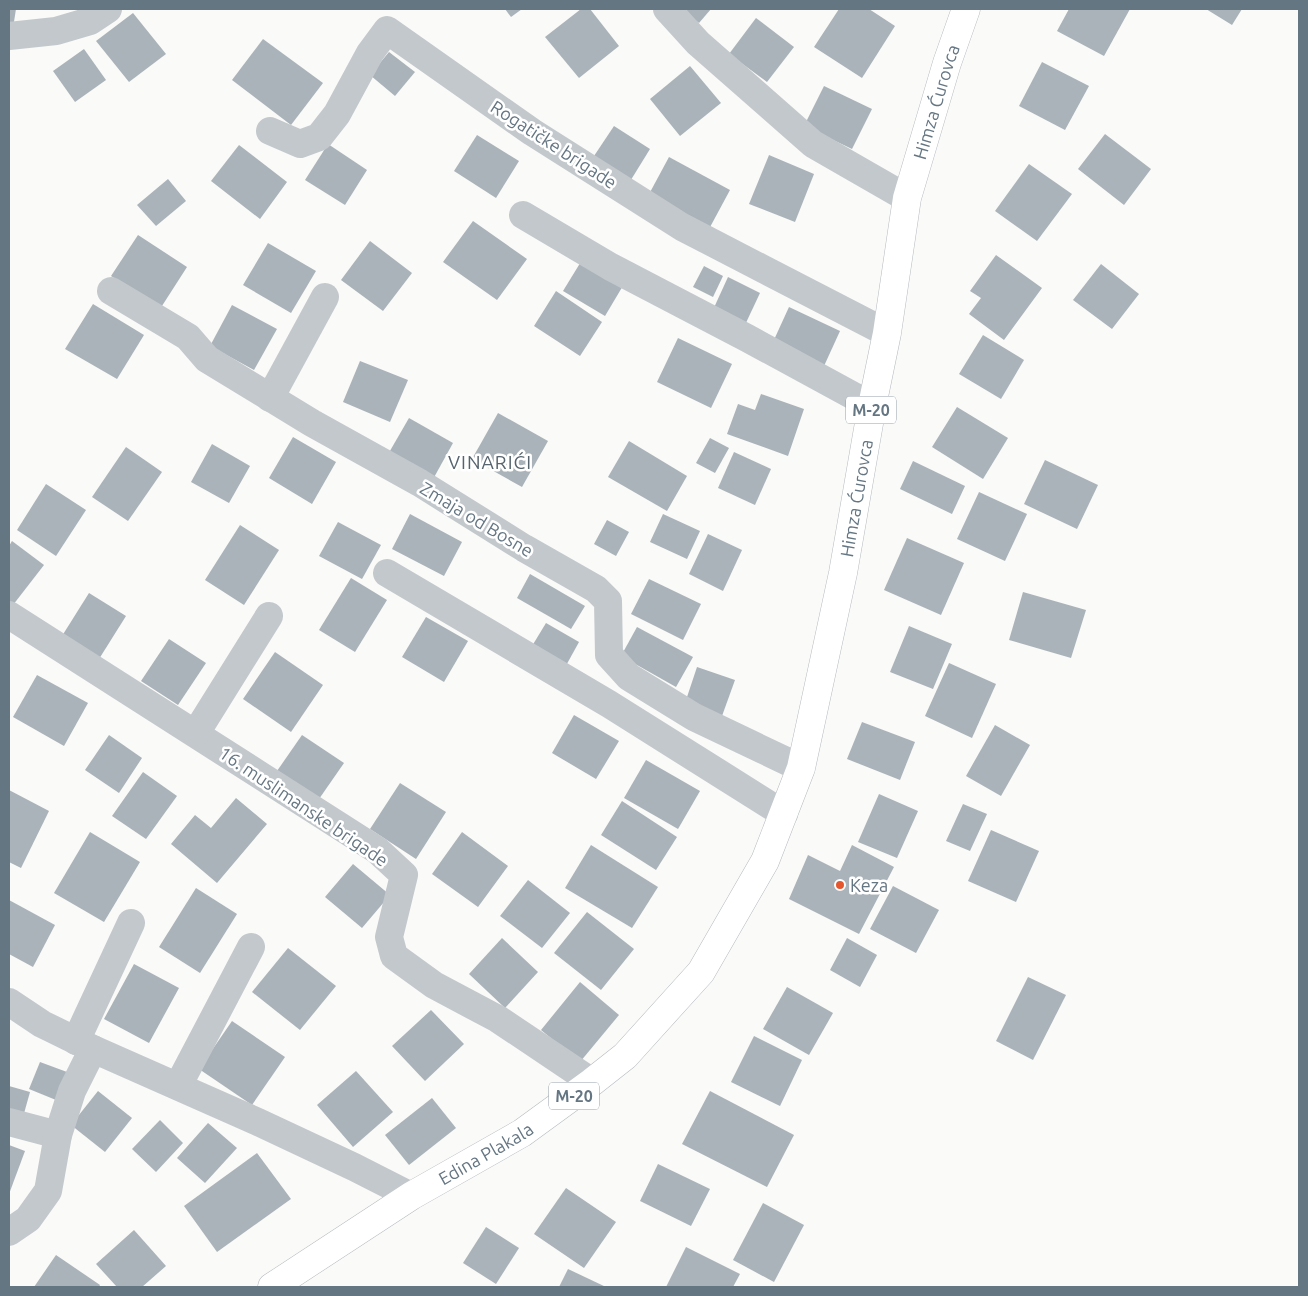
<svg xmlns="http://www.w3.org/2000/svg" width="1308" height="1296" font-family="Ubuntu,sans-serif">
<style>
.building{fill:#aab3b9}
.lines{fill:none;stroke-linecap:round;stroke-linejoin:round}
.major-casing{stroke:#b5babe;stroke-width:29}
.minor{stroke:#c3c8cc;stroke-width:28}
.major{stroke:#fff;stroke-width:28}
.poi-dot{fill:#e4572e;stroke:#fff;stroke-width:2}
.labels{text-anchor:middle;dominant-baseline:central;stroke-width:5;stroke-linejoin:round;paint-order:stroke}
.shield{fill:#fff;stroke:#939fa8;stroke-width:1}
.shield-label{font-size:16px;font-weight:bold;fill:#657683}
.street-label{font-size:18px;fill:#657683;stroke:#fff}
.poi-label{font-size:18px;fill:#657683;stroke:#fff;text-anchor:start}
.neighbourhood-label{font-size:19px;letter-spacing:1px;fill:#57646e;stroke:#fff}
</style>
<rect width="100%" height="100%" fill="#fafaf8"/>
<g class="building">
<polygon points="9,9 16,9 13,28 9,27"/>
<polygon points="505,9 522,9 511,17"/>
<polygon points="581,9 590,9 619,46 579,78 545,37"/>
<polygon points="681,9 711,9 699,23"/>
<polygon points="839,9 869,9 895,26 862,78 814,47"/>
<polygon points="1069,9 1130,9 1104,56 1057,31"/>
<polygon points="1206,9 1242,9 1232,25"/>
<polygon points="133,13 166,54 129,82 96,41"/>
<polygon points="756,18 794,47 767,82 729,54"/>
<polygon points="263,39 323,83 291,125 232,80"/>
<polygon points="84,49 106,80 75,102 53,71"/>
<polygon points="389,52 415,72 395,96 370,75"/>
<polygon points="1042,62 1089,86 1065,130 1019,106"/>
<polygon points="690,66 721,103 680,136 650,99"/>
<polygon points="824,86 872,109 852,149 804,126"/>
<polygon points="614,126 650,149 629,183 592,159"/>
<polygon points="1105,134 1151,169 1124,205 1078,169"/>
<polygon points="477,135 519,161 496,198 454,171"/>
<polygon points="328,144 367,170 345,205 305,180"/>
<polygon points="239,145 287,182 260,219 211,181"/>
<polygon points="769,155 814,174 795,222 749,204"/>
<polygon points="669,157 730,190 709,229 648,196"/>
<polygon points="1029,164 1072,194 1037,241 995,211"/>
<polygon points="168,179 186,201 156,226 137,205"/>
<polygon points="473,221 527,259 497,300 443,262"/>
<polygon points="138,235 187,267 160,309 111,276"/>
<polygon points="370,241 412,273 383,311 341,280"/>
<polygon points="268,243 316,271 291,313 243,285"/>
<polygon points="996,255 1042,288 1004,340 969,314 981,298 970,291"/>
<polygon points="582,260 624,284 605,316 563,291"/>
<polygon points="1101,264 1139,294 1112,329 1073,300"/>
<polygon points="704,266 723,276 713,297 693,287"/>
<polygon points="728,277 760,293 744,327 712,312"/>
<polygon points="556,291 602,322 580,356 534,326"/>
<polygon points="93,304 144,335 117,379 65,349"/>
<polygon points="232,305 277,329 254,370 210,346"/>
<polygon points="789,307 840,331 824,366 773,342"/>
<polygon points="983,335 1024,360 1001,399 959,374"/>
<polygon points="678,338 732,364 711,408 657,382"/>
<polygon points="360,361 408,380 390,422 343,402"/>
<polygon points="761,394 804,409 788,456 727,434 738,404 755,410"/>
<polygon points="957,407 1008,438 983,479 932,447"/>
<polygon points="498,413 548,441 522,487 472,459"/>
<polygon points="409,418 453,443 432,481 387,456"/>
<polygon points="293,437 336,462 312,504 269,478"/>
<polygon points="710,438 729,448 715,473 696,463"/>
<polygon points="629,441 687,476 667,511 608,477"/>
<polygon points="212,444 250,466 229,503 191,482"/>
<polygon points="126,447 162,472 128,521 92,497"/>
<polygon points="734,452 771,469 755,505 718,488"/>
<polygon points="1045,460 1098,485 1077,529 1024,504"/>
<polygon points="913,461 965,486 952,514 900,489"/>
<polygon points="46,484 86,510 56,556 17,530"/>
<polygon points="979,492 1027,514 1005,561 957,539"/>
<polygon points="410,514 462,542 444,576 392,549"/>
<polygon points="663,514 700,531 687,559 650,542"/>
<polygon points="607,520 629,532 616,556 594,544"/>
<polygon points="338,522 381,545 362,579 319,556"/>
<polygon points="240,525 279,550 244,605 205,580"/>
<polygon points="708,534 742,550 723,591 689,574"/>
<polygon points="907,538 964,563 941,615 884,590"/>
<polygon points="12,541 44,565 13,605 9,602 9,546"/>
<polygon points="530,574 585,606 571,629 517,598"/>
<polygon points="351,578 387,600 355,652 319,630"/>
<polygon points="649,579 701,604 683,640 631,614"/>
<polygon points="1023,592 1086,610 1071,658 1009,640"/>
<polygon points="89,593 126,616 99,659 62,636"/>
<polygon points="426,617 468,641 444,682 402,657"/>
<polygon points="546,623 579,642 563,671 529,651"/>
<polygon points="909,626 952,644 933,689 890,672"/>
<polygon points="637,627 693,657 676,687 621,656"/>
<polygon points="169,639 206,663 178,705 141,681"/>
<polygon points="275,652 323,685 291,732 243,699"/>
<polygon points="949,663 996,684 972,738 925,716"/>
<polygon points="697,667 735,680 722,716 685,703"/>
<polygon points="37,675 88,703 64,746 13,717"/>
<polygon points="574,715 619,741 596,779 552,753"/>
<polygon points="862,722 915,742 900,780 847,759"/>
<polygon points="995,725 1030,745 1001,796 966,776"/>
<polygon points="109,735 142,758 119,793 85,770"/>
<polygon points="302,735 344,763 319,799 277,771"/>
<polygon points="646,760 700,791 678,829 624,798"/>
<polygon points="143,772 177,796 146,839 112,816"/>
<polygon points="400,783 446,812 416,859 370,829"/>
<polygon points="9,790 49,811 21,868 9,862"/>
<polygon points="879,794 918,811 897,858 858,842"/>
<polygon points="236,798 267,824 217,883 171,844 195,815 211,828"/>
<polygon points="622,801 677,837 656,870 601,835"/>
<polygon points="963,804 987,814 970,851 946,841"/>
<polygon points="991,830 1039,851 1016,902 968,881"/>
<polygon points="90,832 140,862 104,922 54,893"/>
<polygon points="462,832 508,866 478,907 432,874"/>
<polygon points="591,845 658,887 632,928 565,888"/>
<polygon points="852,845 894,867 859,934 789,899 808,855 840,871"/>
<polygon points="353,864 390,895 362,928 325,897"/>
<polygon points="528,880 570,913 542,948 500,916"/>
<polygon points="893,886 939,910 916,953 870,929"/>
<polygon points="196,888 237,914 200,973 159,947"/>
<polygon points="9,900 55,925 33,967 9,954"/>
<polygon points="587,912 634,949 601,990 554,953"/>
<polygon points="502,938 538,972 505,1008 469,974"/>
<polygon points="847,938 877,955 860,987 830,970"/>
<polygon points="288,948 336,986 300,1030 252,992"/>
<polygon points="134,964 179,988 149,1043 104,1019"/>
<polygon points="1028,977 1066,995 1033,1060 996,1041"/>
<polygon points="580,982 619,1015 580,1062 541,1030"/>
<polygon points="787,987 833,1013 809,1055 763,1029"/>
<polygon points="431,1010 464,1044 425,1081 392,1046"/>
<polygon points="232,1021 285,1057 252,1105 199,1069"/>
<polygon points="754,1036 802,1060 780,1106 731,1082"/>
<polygon points="40,1062 67,1072 56,1100 29,1089"/>
<polygon points="356,1071 393,1112 353,1147 317,1105"/>
<polygon points="9,1086 30,1092 23,1117 9,1113"/>
<polygon points="98,1091 132,1118 105,1152 71,1125"/>
<polygon points="710,1091 794,1135 767,1187 682,1144"/>
<polygon points="432,1098 456,1128 409,1165 385,1135"/>
<polygon points="160,1120 183,1143 156,1172 132,1149"/>
<polygon points="208,1123 237,1148 205,1183 177,1158"/>
<polygon points="9,1145 25,1151 9,1194"/>
<polygon points="257,1153 291,1199 217,1252 184,1206"/>
<polygon points="658,1164 710,1189 691,1226 640,1201"/>
<polygon points="566,1188 616,1222 584,1268 534,1234"/>
<polygon points="763,1203 804,1225 774,1282 733,1260"/>
<polygon points="486,1227 519,1248 496,1284 463,1263"/>
<polygon points="134,1230 166,1266 142,1287 117,1287 96,1264"/>
<polygon points="686,1247 740,1274 733,1287 666,1287"/>
<polygon points="56,1255 100,1285 99,1287 34,1287"/>
<polygon points="568,1269 606,1287 559,1287"/>
</g>
<g class="lines">
<defs>
<g id="major">
<path id="s1" d="M272,1287L411,1196L522,1133L592,1082L625,1056L701,972L765,861L801,768L843,573L872,406L887,333L907,198L947,63L966,9"/>
</g>
</defs>
<use href="#major" class="major-casing"/>
<g class="minor">
<polyline points="667,9 698,43 813,144 907,198"/>
<polyline points="9,36 56,31 90,21 108,9"/>
<polyline points="270,131 300,144 319,137 337,114 370,53 387,30 532,132 682,227 887,333"/>
<polyline points="523,215 611,267 747,338 872,406"/>
<polyline points="111,291 188,337 207,359 312,423 420,483 524,548 596,589 608,601 609,655 629,677 694,717 801,768"/>
<polyline points="270,398 325,297"/>
<polyline points="387,573 609,704 784,814"/>
<polyline points="9,615 377,850 404,875 389,937 394,956 434,985 498,1019 592,1082"/>
<polyline points="196,733 269,616"/>
<polyline points="9,1002 42,1024 93,1049 258,1122 354,1167 411,1196"/>
<polyline points="76,1041 131,923"/>
<polyline points="178,1086 251,947"/>
<polyline points="9,1122 58,1135"/>
<polyline points="9,1232 28,1219 48,1191 58,1135 72,1091 93,1049"/>
</g>
<use href="#major" class="major"/>
</g>
<circle class="poi-dot" cx="840" cy="885" r="5"/>
<g class="labels">
<g class="shield">
<rect x="846" y="396.5" width="50" height="27" rx="4"/>
<rect x="549" y="1082.5" width="50" height="27" rx="4"/>
</g>
<g class="shield-label">
<text x="871" y="410">M-20</text>
<text x="574" y="1096">M-20</text>
</g>
<g class="street-label">
<text stroke="none"><textPath href="#s1" startOffset="1444">Himza Ćurovca</textPath></text>
<text transform="translate(554 144) rotate(33)">Rogatičke brigade</text>
<text stroke="none"><textPath href="#s1" startOffset="1039">Himza Ćurovca</textPath></text>
<text transform="translate(477 519) rotate(31)">Zmaja od Bosne</text>
<text transform="translate(304 806) rotate(34)">16. muslimanske brigade</text>
<text stroke="none"><textPath href="#s1" startOffset="252">Edina Plakala</textPath></text>
</g>
<g class="poi-label">
<text x="850" y="885">Keza</text>
</g>
<g class="neighbourhood-label">
<text x="490" y="462">VINARIĆI</text>
</g>
</g>
<rect width="1308" height="1296" fill="none" stroke="#657683" stroke-width="20"/>
</svg>
